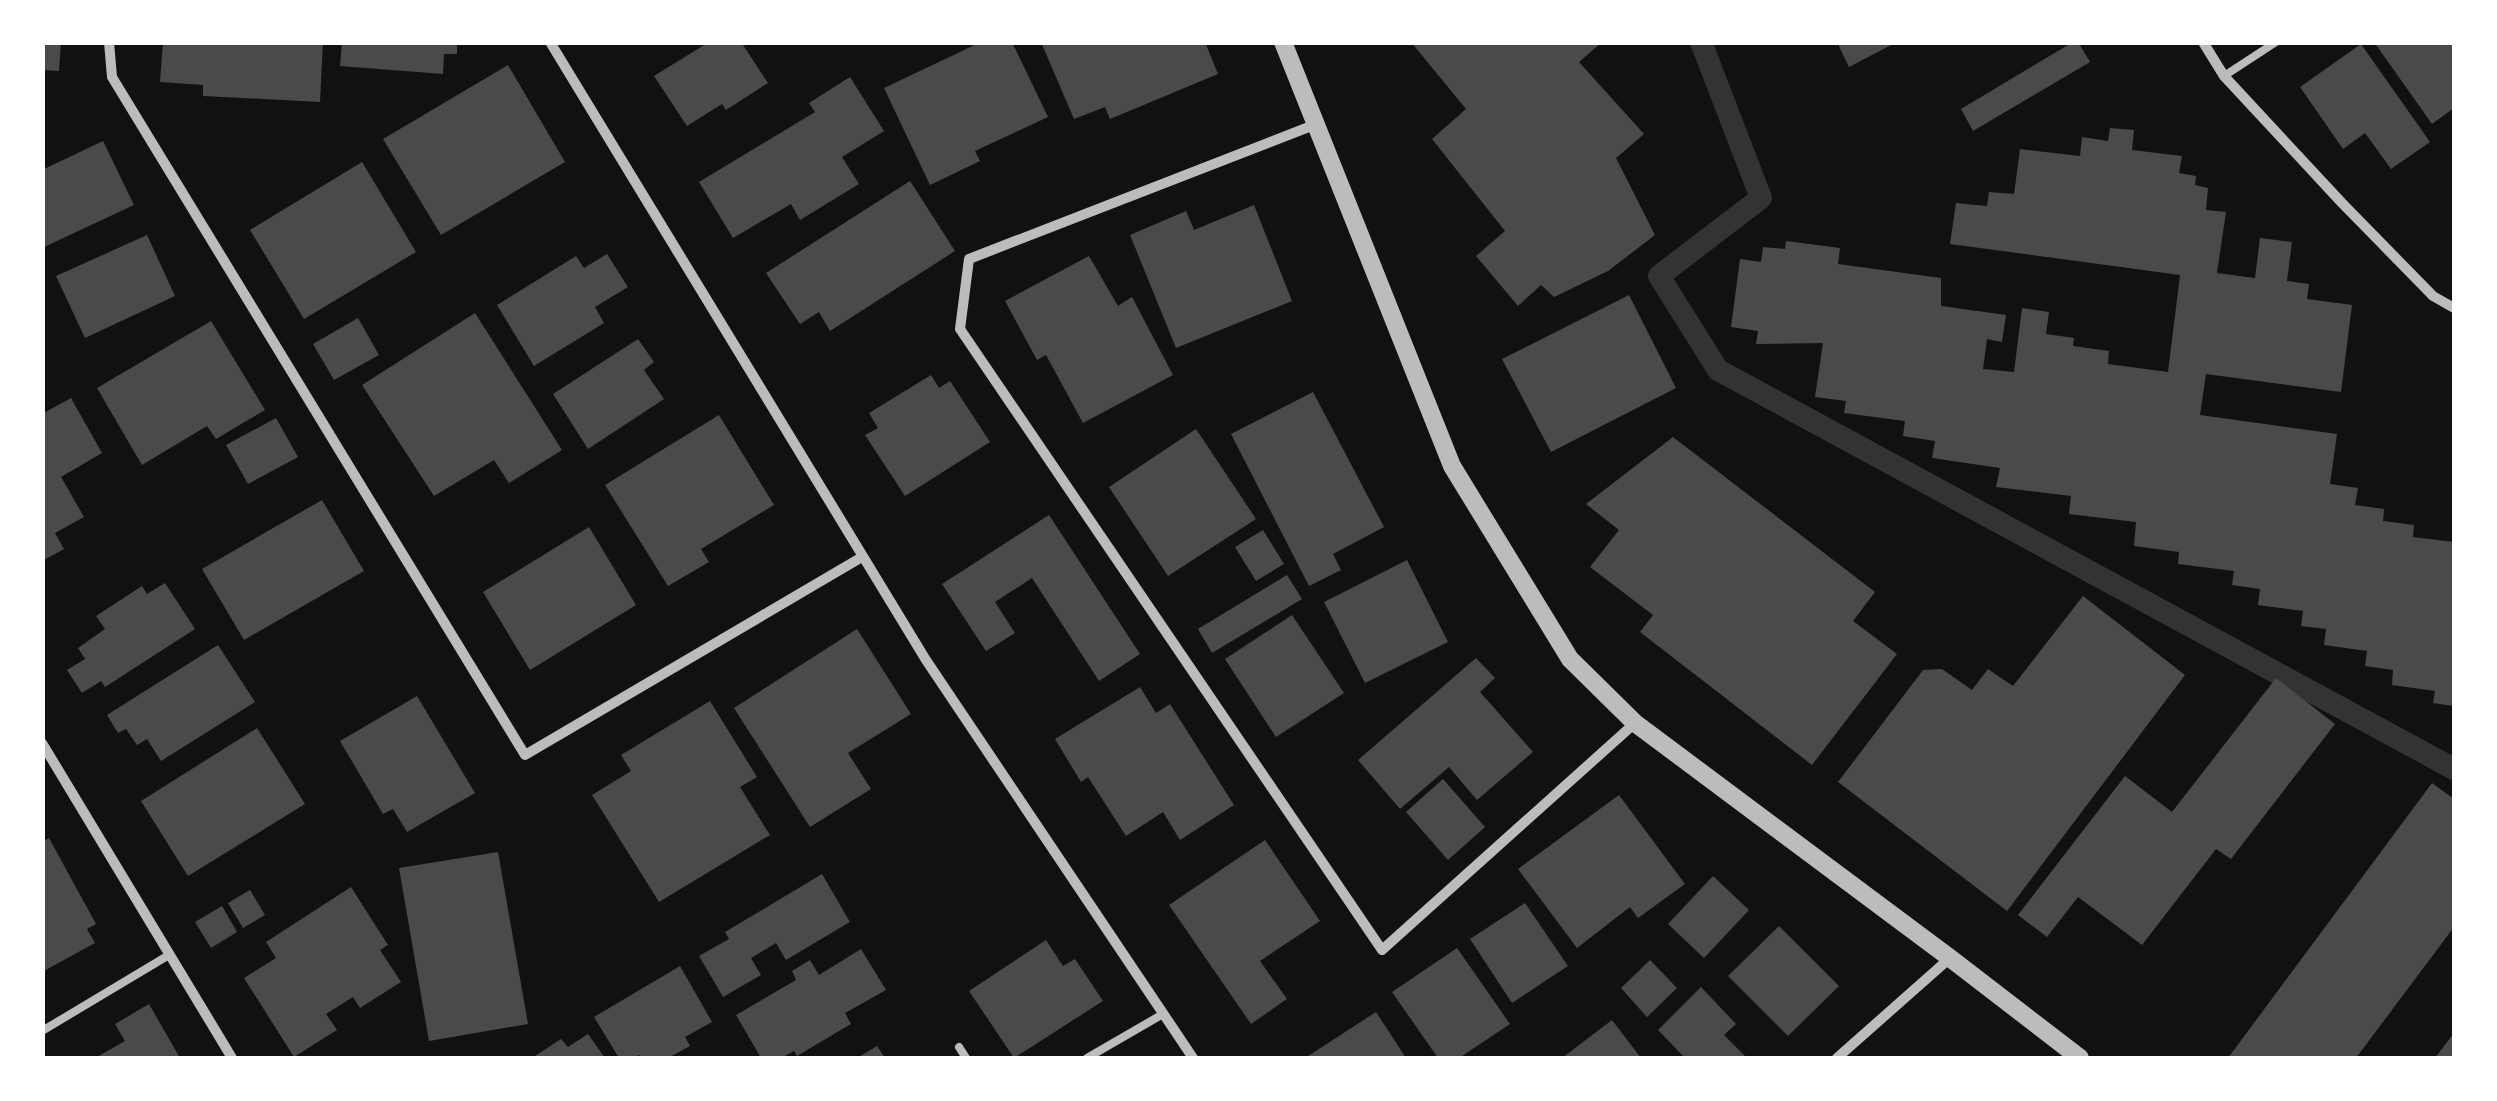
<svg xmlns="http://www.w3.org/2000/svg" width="2497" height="1101" font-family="'Fira Sans',sans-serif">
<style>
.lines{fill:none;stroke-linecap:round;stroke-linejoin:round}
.stream{stroke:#333;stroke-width:22}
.building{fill:#4a4a4a}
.service{stroke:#bcbcbc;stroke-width:8}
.minor{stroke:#bcbcbc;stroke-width:10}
.tertiary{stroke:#bcbcbc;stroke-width:18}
</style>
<rect width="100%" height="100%" fill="#111"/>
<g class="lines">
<polyline class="stream" points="1701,42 1761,198 1659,276 1718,370 2454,769"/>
</g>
<g class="building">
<polygon points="42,42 61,42 59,71 42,70"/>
<polygon points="163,42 323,42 320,102 203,96 203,85 160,82"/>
<polygon points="342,42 457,42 457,54 444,54 443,74 340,66"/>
<polygon points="709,42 741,42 768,83 726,110 722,104 687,126 654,76"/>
<polygon points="981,42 1012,42 1048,117 975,151 980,161 930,185 884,88"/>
<polygon points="1041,42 1205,42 1218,74 1110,119 1105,107 1074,119"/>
<polygon points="1411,42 1602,42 1579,62 1644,134 1616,158 1655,235 1608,271 1554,297 1541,285 1518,306 1476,256 1505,231 1432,139 1466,109"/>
<polygon points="1837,42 1897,42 1849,67"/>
<polygon points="2073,42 2078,42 2090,62 1973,131 1961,109"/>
<polygon points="2374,42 2454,42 2454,108 2432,124"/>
<polygon points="2361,44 2430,142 2391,169 2365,133 2343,149 2300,87"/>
<polygon points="508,65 565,162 441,235 383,139"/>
<polygon points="850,77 884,131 842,157 859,184 800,220 791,204 733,238 699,182 815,112 809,103"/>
<polygon points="2110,128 2134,130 2132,150 2182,156 2179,173 2196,176 2195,185 2208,188 2206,210 2226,212 2217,273 2255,278 2260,238 2292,242 2287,281 2309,284 2307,299 2352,305 2341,392 2206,374 2200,415 2337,434 2330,484 2358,488 2355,505 2384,509 2383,521 2414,525 2413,537 2454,542 2454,706 2433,703 2435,691 2392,685 2393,670 2365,666 2367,651 2324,645 2326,629 2301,626 2303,611 2258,605 2260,589 2232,585 2234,571 2178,564 2179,552 2134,546 2136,522 2069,514 2071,496 1996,487 2000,468 1932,458 1935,441 1903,436 1905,421 1844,413 1846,401 1815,397 1823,343 1756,344 1758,331 1731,327 1740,259 1761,262 1763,247 1785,249 1786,241 1840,248 1838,264 1941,278 1941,306 2006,315 2002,342 1987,339 1983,369 2014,372 2022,308 2049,312 2046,334 2074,338 2073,346 2109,351 2108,364 2168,372 2180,275 1950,244 1956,203 1987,206 1989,192 2014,194 2020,149 2080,156 2082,137 2108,141"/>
<polygon points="103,141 134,205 42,248 42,170"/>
<polygon points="362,162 416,252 304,319 250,230"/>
<polygon points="910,181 955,251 830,331 819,312 800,324 766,273"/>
<polygon points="1254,205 1292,301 1176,348 1130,235 1186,211 1194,230"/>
<polygon points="147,235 175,296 85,338 56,276"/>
<polygon points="607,254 628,287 595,307 604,323 534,366 497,305 576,256 584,268"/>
<polygon points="1089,256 1118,306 1132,297 1173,375 1083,423 1046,355 1037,360 1005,301"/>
<polygon points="1629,295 1676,388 1551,452 1502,359"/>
<polygon points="475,313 562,450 509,483 494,460 434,496 362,385"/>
<polygon points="358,318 379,355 334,380 313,344"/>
<polygon points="211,321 265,410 216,439 207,426 142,465 97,388"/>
<polygon points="638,339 654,362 644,370 664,399 588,449 553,394"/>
<polygon points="931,375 939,388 950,381 990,442 905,496 865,435 878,428 869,413"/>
<polygon points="1313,392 1384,527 1333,554 1341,570 1309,586 1231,434"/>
<polygon points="71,398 102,453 61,477 84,517 55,533 64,549 42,561 42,414"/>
<polygon points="719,415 774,505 701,549 709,562 668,586 605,485"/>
<polygon points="276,418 298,457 248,484 226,445"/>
<polygon points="1196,429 1256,519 1168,576 1109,487"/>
<polygon points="1673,437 1875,592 1853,621 1897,654 1812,765 1640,632 1653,615 1590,567 1619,530 1586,504"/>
<polygon points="322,500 364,571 244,640 202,569"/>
<polygon points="1049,515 1140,654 1099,681 1032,578 995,602 1015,633 986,651 942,584"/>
<polygon points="589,527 636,605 530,670 483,592"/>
<polygon points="1263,530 1284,564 1256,581 1235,547"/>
<polygon points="1407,560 1448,642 1365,683 1324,602"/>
<polygon points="1287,575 1302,599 1212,653 1198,629"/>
<polygon points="165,583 195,629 105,687 101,681 82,693 67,670 85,659 78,648 105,629 96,616 142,586 147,594"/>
<polygon points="2083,596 2185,675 2007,911 1838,782 1923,670 1942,669 1972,690 1988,669 2013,686"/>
<polygon points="1292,615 1344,693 1276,737 1225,659"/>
<polygon points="857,629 911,714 848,753 871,789 810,827 734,708"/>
<polygon points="218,645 255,702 161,761 147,739 137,745 126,729 118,733 107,715"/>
<polygon points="1476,658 1495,678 1480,692 1533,752 1477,800 1449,767 1400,809 1358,760"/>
<polygon points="2276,678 2335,724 2231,859 2216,849 2142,945 2078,897 2047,937 2018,915 2125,776 2172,812"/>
<polygon points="1140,687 1156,713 1170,704 1234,805 1180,840 1163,812 1126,836 1088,777 1081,782 1055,739"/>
<polygon points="417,696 475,793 407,832 393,809 383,814 340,741"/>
<polygon points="710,701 757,777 740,787 770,835 659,902 592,795 631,771 621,755"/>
<polygon points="257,728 305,804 188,876 141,801"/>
<polygon points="1443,779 1485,827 1448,860 1406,812"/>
<polygon points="2432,783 2454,799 2454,927 2356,1058 2228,1058"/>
<polygon points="1619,795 1685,884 1638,918 1630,907 1577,948 1518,869"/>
<polygon points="49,838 96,924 87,929 95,943 42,972 42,842"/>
<polygon points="1265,840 1320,921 1260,961 1287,999 1251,1024 1169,905"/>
<polygon points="498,852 528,1024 429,1041 399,868"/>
<polygon points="822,874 850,922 786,960 776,943 751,958 761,975 723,997 699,956 729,939 725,932"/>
<polygon points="1713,876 1749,910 1704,958 1668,924"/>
<polygon points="351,887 388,945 380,950 401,982 360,1008 353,997 326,1014 337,1030 294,1057 244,978 276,958 266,942"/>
<polygon points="250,890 265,915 243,928 228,903"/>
<polygon points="1525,903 1568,966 1512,1003 1470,939"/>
<polygon points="222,906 237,932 211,948 195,922"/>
<polygon points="1779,926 1839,986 1788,1036 1728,976"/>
<polygon points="1046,940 1063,966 1075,959 1103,1001 1014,1058 969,991"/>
<polygon points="1457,948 1510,1024 1459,1058 1438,1058 1392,992"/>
<polygon points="861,949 886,990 845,1013 851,1024 797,1056 794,1051 781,1058 761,1058 736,1015 796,980 792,971 810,960 819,975"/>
<polygon points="1650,960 1677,988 1647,1017 1621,988"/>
<polygon points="680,966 712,1022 685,1037 690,1046 668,1058 642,1058 639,1055 633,1058 619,1058 594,1017"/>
<polygon points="1701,987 1736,1024 1724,1035 1747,1058 1685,1058 1658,1030"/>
<polygon points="149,1004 180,1058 95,1058 125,1041 115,1024"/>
<polygon points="1376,1012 1406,1058 1305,1058"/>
<polygon points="1612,1020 1641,1058 1562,1058"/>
<polygon points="2454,1033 2454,1058 2435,1058"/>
<polygon points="588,1034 605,1058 532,1058 561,1039 568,1047"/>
<polygon points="877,1046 885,1058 857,1058"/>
</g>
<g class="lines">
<g class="service">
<polyline points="2224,76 2276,42"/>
<polyline points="42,1031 169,955"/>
<polyline points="959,1047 966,1058"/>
<polyline points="1087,1058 1163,1014"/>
</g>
<g class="minor">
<polyline points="109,42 112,77 525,755 862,557"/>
<polyline points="550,42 926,660 1193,1058"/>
<polyline points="2203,42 2224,76 2342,203 2433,296 2454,308"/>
<polyline points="1314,125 969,259 960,329 1382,950 1635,723"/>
<polyline points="42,743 232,1058"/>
<polyline points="1837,1058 1950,958"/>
</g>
<polyline class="tertiary" points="1283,42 1452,466 1570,659 1635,723 1950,958 2080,1058"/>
</g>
<rect width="2497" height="1101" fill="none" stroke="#ffffff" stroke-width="90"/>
</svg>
